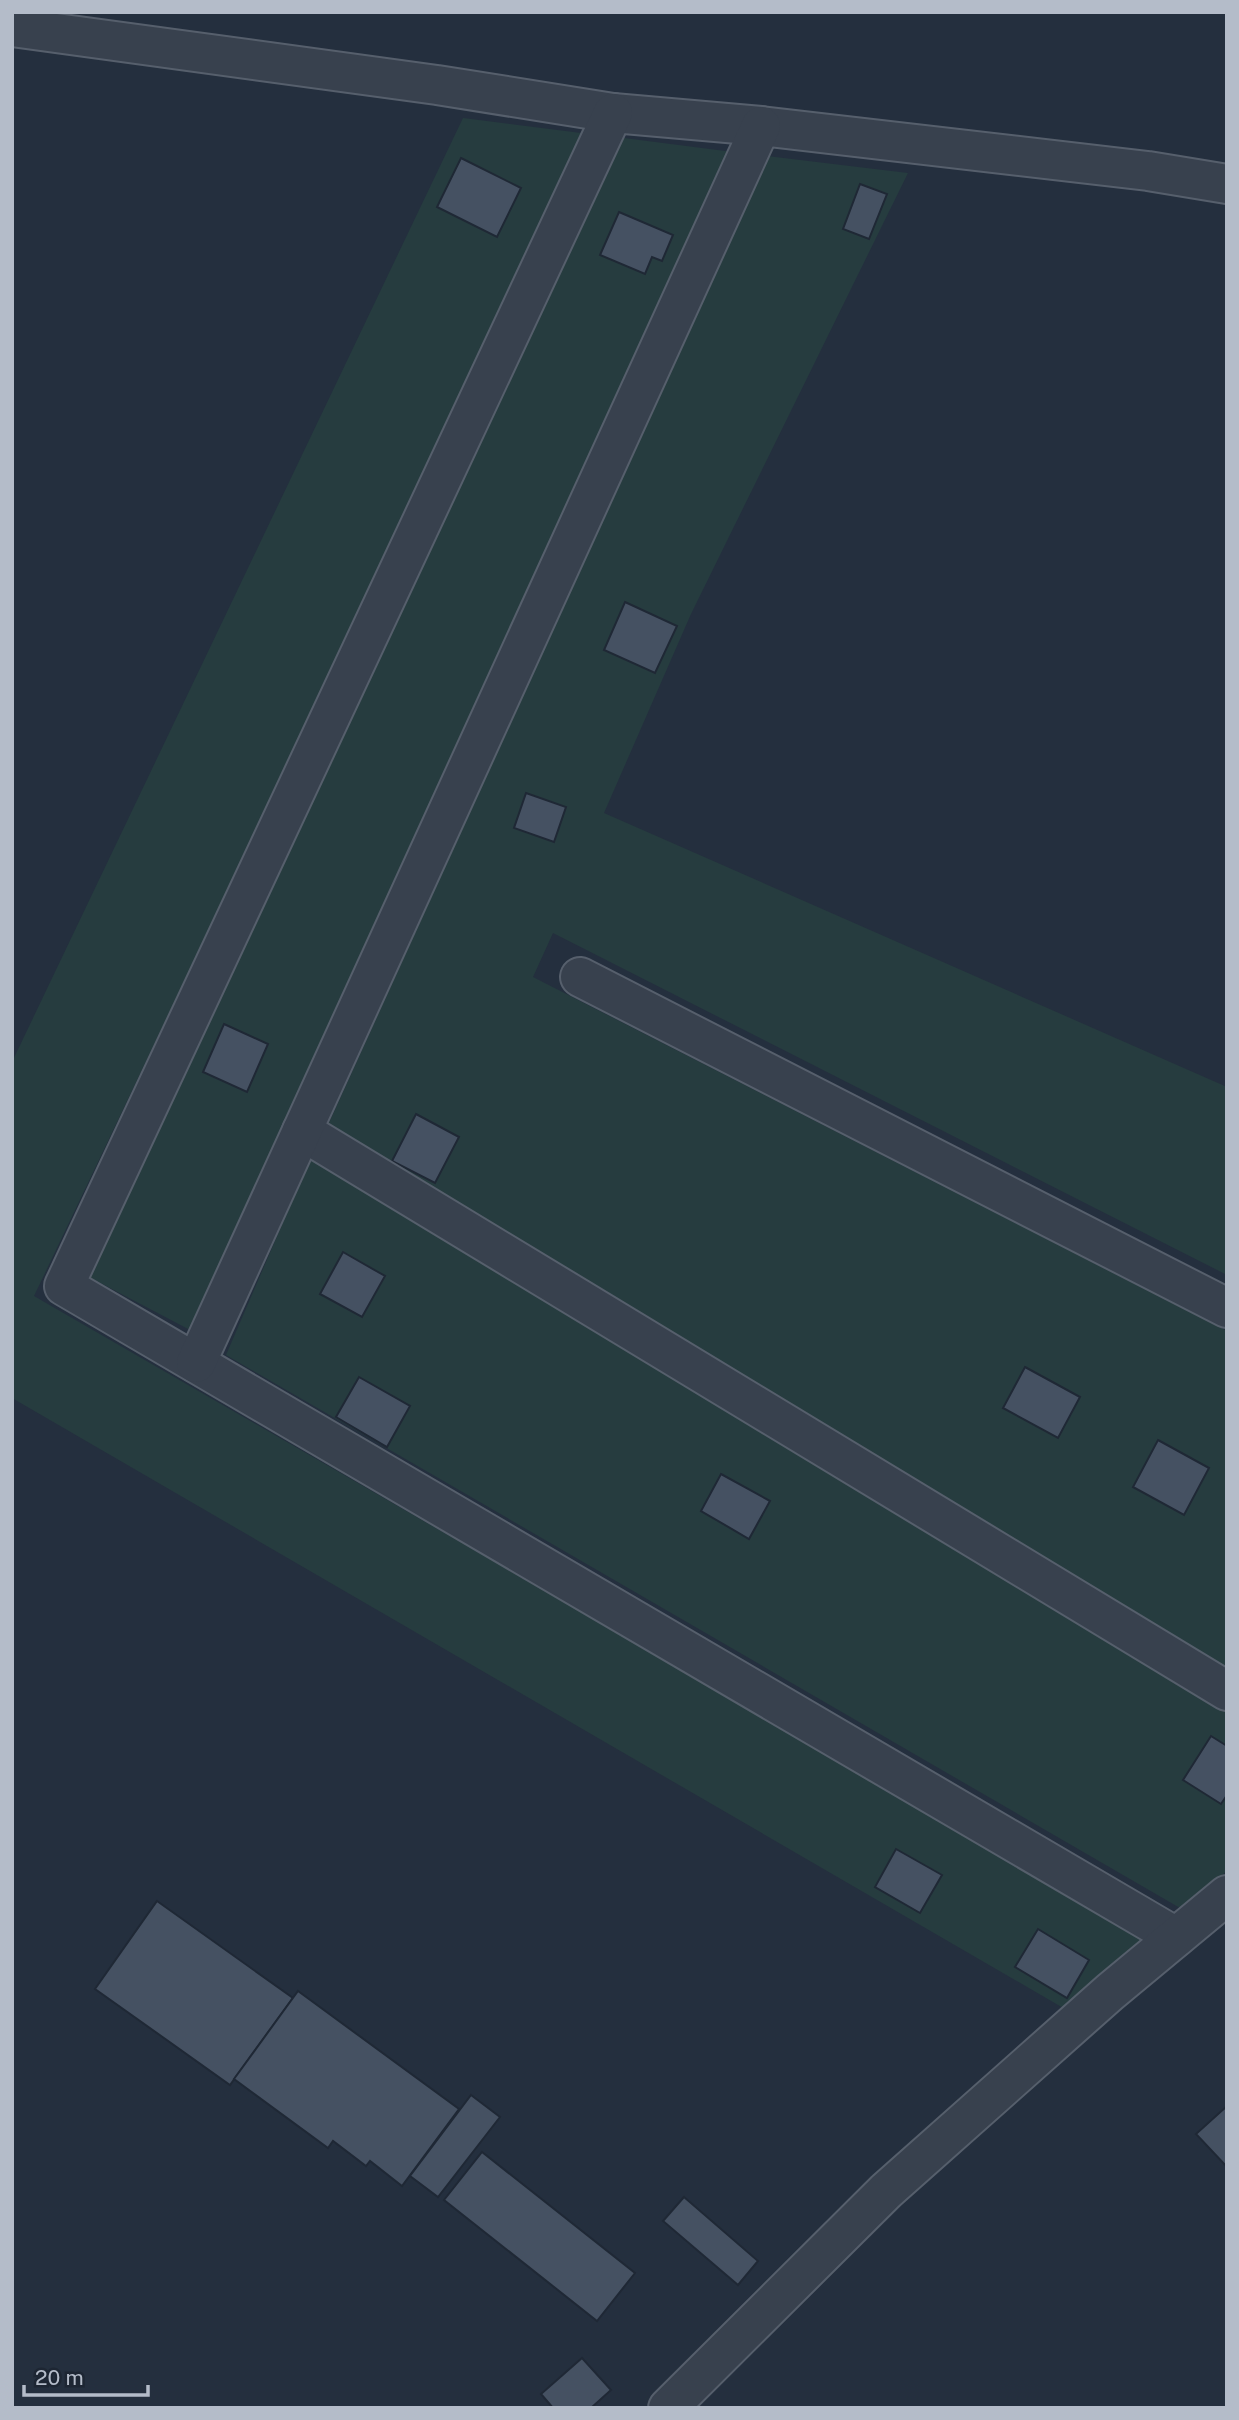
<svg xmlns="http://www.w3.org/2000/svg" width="1239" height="2420" font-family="'Public Sans',sans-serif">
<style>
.green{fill:#263c3f}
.building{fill:#455162;stroke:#1f2835;stroke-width:2}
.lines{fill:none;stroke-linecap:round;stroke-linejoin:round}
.minor-casing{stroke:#565f6c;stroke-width:42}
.minor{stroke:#38414e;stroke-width:38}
</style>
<rect width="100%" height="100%" fill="#242f3e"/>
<g class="green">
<polygon points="463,118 589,134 34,1296 1146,1938 1065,2009 12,1398 12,1062"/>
<polygon points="624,138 733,152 190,1330 89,1277"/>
<polygon points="767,156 908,173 691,614 604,813 1227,1087 1227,1275 553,933 533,977 1227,1331 1227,1673 328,1125"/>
<polygon points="312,1155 1227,1711 1227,1871 1180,1908 226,1355"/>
</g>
<g class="building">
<polygon points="461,158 521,188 497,237 437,207"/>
<polygon points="860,184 887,194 869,239 843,229"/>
<polygon points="619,212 673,235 662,261 652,257 645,274 600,255"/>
<polygon points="625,602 677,626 655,673 604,650"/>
<polygon points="526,793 566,807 554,842 514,828"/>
<polygon points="224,1024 268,1044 247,1092 203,1072"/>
<polygon points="416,1114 459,1137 435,1183 392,1161"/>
<polygon points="343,1252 385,1276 362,1317 320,1294"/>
<polygon points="1025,1367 1080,1397 1058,1438 1003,1408"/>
<polygon points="359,1377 410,1406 387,1447 336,1417"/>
<polygon points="1158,1440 1209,1468 1184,1515 1133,1487"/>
<polygon points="721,1474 770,1501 749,1539 701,1511"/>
<polygon points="1211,1736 1227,1746 1227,1795 1221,1804 1183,1780"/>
<polygon points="896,1849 942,1875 920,1913 875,1887"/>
<polygon points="157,1901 293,1998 230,2085 95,1989"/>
<polygon points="1038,1929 1089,1960 1067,1998 1015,1967"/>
<polygon points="298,1991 459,2109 402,2186 370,2161 366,2166 333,2141 328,2148 234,2079"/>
<polygon points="471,2095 500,2117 438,2197 410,2176"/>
<polygon points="1227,2106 1227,2167 1196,2134"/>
<polygon points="482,2152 635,2273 597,2321 444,2200"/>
<polygon points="684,2197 758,2261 738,2285 663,2221"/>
<polygon points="582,2358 611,2390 591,2408 553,2408 541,2394"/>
</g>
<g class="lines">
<defs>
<g id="minor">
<polyline points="12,27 437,85 613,113 761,126 1148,171 1227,184"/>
<polyline points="613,113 64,1286 1176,1937"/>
<polyline points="580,977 1227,1308"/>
<polyline points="302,1131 1227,1691"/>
<polyline points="196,1363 761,126"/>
<polyline points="668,2408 886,2191 1110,1992 1227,1895"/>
</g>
</defs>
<use href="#minor" class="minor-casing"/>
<use href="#minor" class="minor"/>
</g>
<rect width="1239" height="2420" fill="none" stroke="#b4bcc9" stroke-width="28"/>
<path d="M24 2385v10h124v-10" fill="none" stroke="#b4bcc9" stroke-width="3.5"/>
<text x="35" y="2385" font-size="21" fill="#b4bcc9" stroke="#1d2633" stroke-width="5" paint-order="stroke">20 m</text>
</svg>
